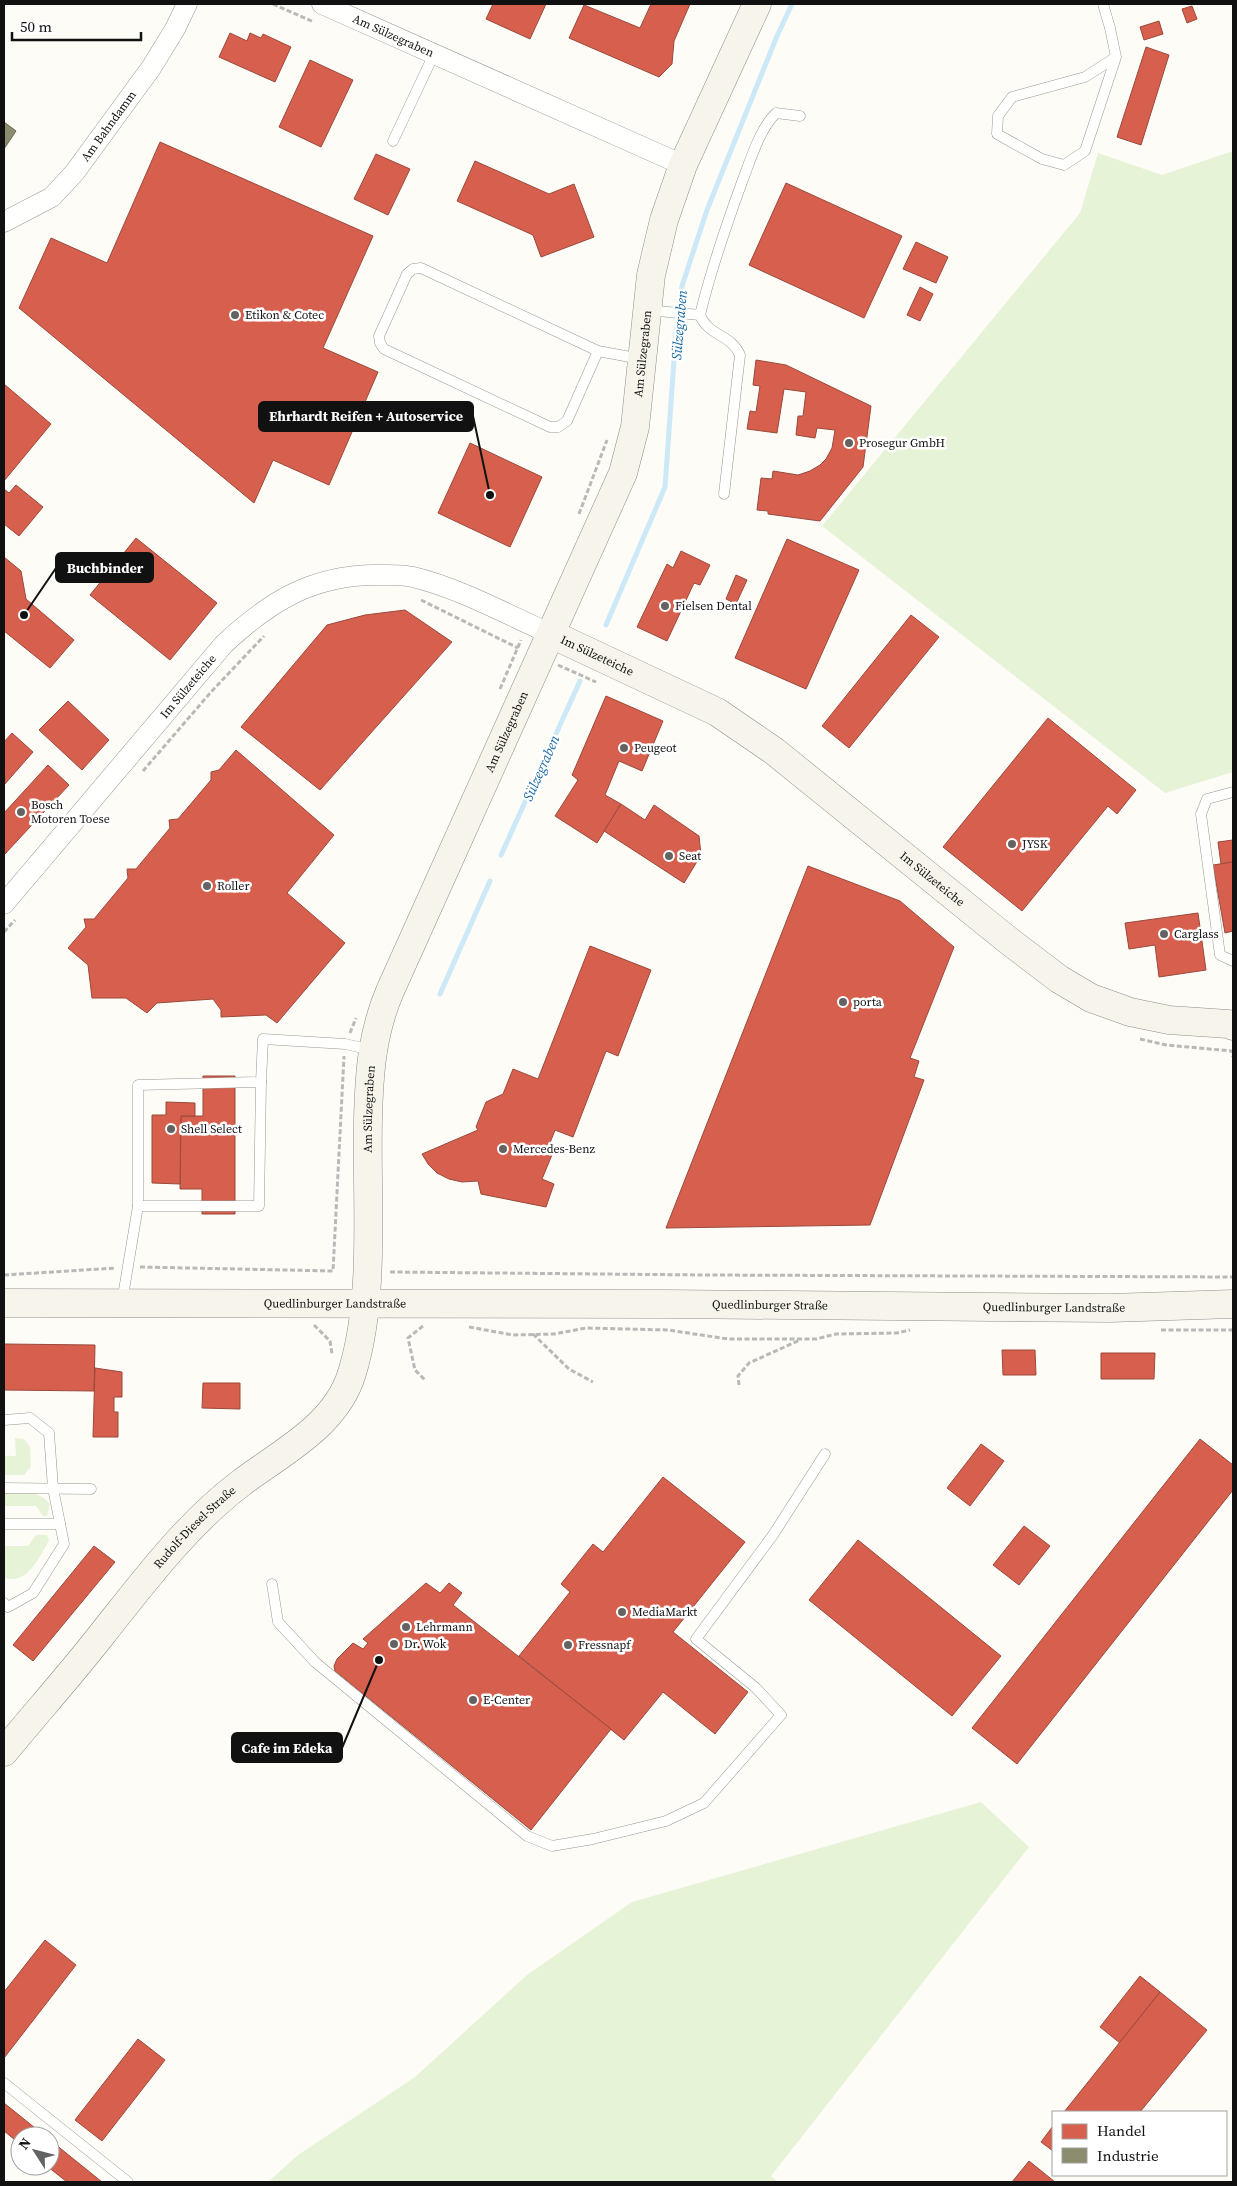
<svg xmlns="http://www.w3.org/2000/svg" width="1237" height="2186" font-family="'Source Serif 4',serif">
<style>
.green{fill:#e7f3d7}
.shops{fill:#d6604d;stroke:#9b483b}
.industry{fill:#8c8c6e;stroke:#676752}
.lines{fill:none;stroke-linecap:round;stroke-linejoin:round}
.stream{stroke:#cde8f7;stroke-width:5}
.lane-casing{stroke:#979795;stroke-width:11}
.street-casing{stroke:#979795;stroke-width:21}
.secondary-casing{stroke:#8e8d8b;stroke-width:29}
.path{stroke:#b9b9b8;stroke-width:3;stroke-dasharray:5 2.5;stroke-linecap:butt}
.lane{stroke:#fffffe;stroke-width:10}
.street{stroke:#fffffe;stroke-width:20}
.secondary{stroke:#f6f4eb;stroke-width:28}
.poi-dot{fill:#646362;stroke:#fff;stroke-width:2}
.labels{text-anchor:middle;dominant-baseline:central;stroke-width:5;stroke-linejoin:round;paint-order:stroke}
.street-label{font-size:12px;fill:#111;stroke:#fff}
.poi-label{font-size:12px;fill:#111;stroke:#fff;text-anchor:start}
.water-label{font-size:14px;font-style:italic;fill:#1768a6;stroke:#fff}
.leader{fill:none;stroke:#111;stroke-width:2}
.callout-dot{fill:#111;stroke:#fff;stroke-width:2}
.callout{fill:#111;stroke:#111;stroke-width:2}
.callout-label{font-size:14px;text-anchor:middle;font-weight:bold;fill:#fff}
</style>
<rect width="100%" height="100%" fill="#fdfcf7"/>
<g class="green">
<polygon points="1233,151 1233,772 1165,793 822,526 1080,213 1098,153 1162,175"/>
<polygon points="15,1438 24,1439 30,1447 31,1467 24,1475 4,1475 4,1456 16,1456"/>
<path d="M4,1492C22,1493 38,1489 50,1504L47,1516H43L36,1506H4Z"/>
<path d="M36,1535H47L49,1541C39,1557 28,1585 4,1578V1546H28Z"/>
<polygon points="981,1802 1029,1847 771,2176 778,2182 268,2182 298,2155 415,2077 527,1975 632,1902"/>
</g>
<g class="shops">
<polygon points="493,4 546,4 530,39 486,19"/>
<polygon points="651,4 690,4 674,41 672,64 659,77 569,38 584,5 640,28"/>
<polygon points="1192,6 1197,19 1187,23 1182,9"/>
<polygon points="1159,21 1163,34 1144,40 1140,27"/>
<polygon points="230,33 247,41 250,33 261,38 263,34 291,47 275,82 219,57"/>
<polygon points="1146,47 1169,55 1141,145 1117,137"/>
<polygon points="310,60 353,80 321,147 279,127"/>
<polygon points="160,142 373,236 323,348 378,372 329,485 273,460 254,503 19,308 51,238 107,263"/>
<polygon points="376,154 410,169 388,215 354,199"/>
<polygon points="475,161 549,194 574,184 594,237 541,257 533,235 457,201"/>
<polygon points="786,183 902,236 864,318 749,265"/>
<polygon points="916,242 948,257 936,283 903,269"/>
<polygon points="920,287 933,294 920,321 907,315"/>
<polygon points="756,360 786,365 871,406 863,467 820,521 768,514 768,511 757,510 761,478 772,479 773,471 798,475 810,471 820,465 826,459 832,448 835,430 817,428 815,438 796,435 798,416 803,416 806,392 784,389 777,433 747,429 750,411 756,412 760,386 753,385"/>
<polygon points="4,384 51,424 4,481"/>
<polygon points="470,443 542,477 510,547 438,513"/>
<polygon points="16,485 43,507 19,536 4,524 4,489 9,493"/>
<polygon points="136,538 217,603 170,660 90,595"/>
<polygon points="787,539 859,570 806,689 735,658"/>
<polygon points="681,551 710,565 700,585 694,583 667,641 637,627 667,564 673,568"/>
<polygon points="4,557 21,571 26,599 74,640 50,668 4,631"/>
<polygon points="736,575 747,580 736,604 726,599"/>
<polygon points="405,610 452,642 320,790 241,727 327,625 365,615"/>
<polygon points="911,615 939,637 849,748 822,726"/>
<polygon points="606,696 663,721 642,771 619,761 605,795 621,804 597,843 555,816 578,780 572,775"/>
<polygon points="68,701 109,740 82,770 39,730"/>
<polygon points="1048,718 1136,790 1117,814 1108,806 1022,911 943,847"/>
<polygon points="12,733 33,752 4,785 4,742"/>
<polygon points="236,750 334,835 287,893 345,943 277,1023 266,1015 221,1017 221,1010 213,999 157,1003 147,1013 126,998 92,998 88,965 68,948 86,927 84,919 94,919 128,878 127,869 136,869 170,828 169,820 178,819 211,780 211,772 219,770"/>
<polygon points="48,765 69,785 4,855 4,813"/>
<polygon points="621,804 645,820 654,805 699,836 701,855 684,883 604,831"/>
<polygon points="1233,840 1233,862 1221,864 1218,842"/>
<polygon points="1233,862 1233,931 1225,933 1213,865"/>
<polygon points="808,866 900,901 954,947 910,1058 919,1061 914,1077 924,1080 870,1225 666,1228"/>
<polygon points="1198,913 1206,970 1159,977 1155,945 1129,949 1125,923"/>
<polygon points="590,946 651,970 618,1056 606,1051 573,1137 555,1130 548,1148 554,1150 542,1179 554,1184 546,1207 481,1194 478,1181 462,1182 449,1179 437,1173 428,1164 422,1154 478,1130 476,1127 486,1102 503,1094 513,1069 538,1079"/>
<polygon points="203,1076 235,1076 235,1214 202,1214 202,1189 180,1189 181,1116 203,1116"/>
<polygon points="166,1102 195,1103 195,1116 181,1116 180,1184 152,1183 152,1115 166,1115"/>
<polygon points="4,1344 95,1345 94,1391 4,1390"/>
<polygon points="1002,1350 1035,1350 1036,1375 1003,1375"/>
<polygon points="1101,1353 1155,1353 1154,1379 1101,1379"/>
<polygon points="95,1368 122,1372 122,1397 114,1397 114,1412 118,1412 118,1437 93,1437"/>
<polygon points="203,1383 240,1383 240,1409 202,1408"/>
<polygon points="1200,1439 1233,1465 1233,1490 1017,1764 972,1728"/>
<polygon points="981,1444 1004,1461 970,1506 947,1488"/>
<polygon points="663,1477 745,1542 673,1632 748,1692 715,1734 663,1692 624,1740 519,1656 570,1592 561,1584 593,1544 603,1552"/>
<polygon points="1024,1526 1050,1546 1019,1585 993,1565"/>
<polygon points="858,1540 1001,1656 952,1716 809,1600"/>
<polygon points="94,1546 115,1562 33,1661 13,1645"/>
<polygon points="426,1583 440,1593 449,1583 462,1593 453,1605 611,1729 531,1830 335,1671 334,1666 337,1659 353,1643 363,1649 368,1643 363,1639"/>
<polygon points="45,1940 76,1965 4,2058 4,1992"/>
<polygon points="1140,1976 1160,1992 1120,2043 1100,2027"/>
<polygon points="1160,1992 1207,2030 1140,2112 1064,2112"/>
<polygon points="138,2039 165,2060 102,2141 75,2120"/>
<polygon points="4,2103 45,2136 20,2136 20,2144 4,2131"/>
<polygon points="1053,2126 1053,2151 1041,2142"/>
<polygon points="50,2140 102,2182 67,2182 47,2166 50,2166"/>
<polygon points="1029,2161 1055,2182 1012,2182"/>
</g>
<polygon class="industry" points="4,122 16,131 4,149"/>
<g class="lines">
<g class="stream">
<polyline points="606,625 665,487 676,332 682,286 707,210 777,36 792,4"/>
<polyline points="501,855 580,681"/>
<polyline points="440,994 490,881"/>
</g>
<defs>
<g id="lane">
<polyline points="1103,4 1110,28 1116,57 1085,151 1064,165 1042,159 997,134 998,116 1012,97 1085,77 1116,57"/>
<polyline points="393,141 434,54"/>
<path d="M647,310L700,315C711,269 726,226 742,182C751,159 759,130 776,113L800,116"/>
<path d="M700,315C708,336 731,334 740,355L724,494"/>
<polyline points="598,351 421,268 413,269 407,274 379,336 380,343 384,349 550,427 558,427 567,421 598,351 641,359"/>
<polyline points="1233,792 1207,799 1201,814 1220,955 1233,961"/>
<polyline points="138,1206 259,1206 261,1082"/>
<polyline points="122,1302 138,1206 138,1085 261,1082 263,1039 345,1044 372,1050"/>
<polyline points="4,1420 30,1418 49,1433 53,1488 64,1544 33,1593 8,1607 4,1603"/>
<polyline points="4,1488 91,1489"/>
<polyline points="4,1524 60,1524"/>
<polyline points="272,1584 278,1622 315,1662 527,1836 552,1846 593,1839 666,1821 704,1803 781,1715 756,1688 696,1639 773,1535 825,1454"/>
<polyline points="4,2083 128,2182"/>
</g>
<g id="street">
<path id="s1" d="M322,4L683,165"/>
<path id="s2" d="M4,222L52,197L75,172L151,68L175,29L187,4"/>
<path id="s3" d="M4,904L224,644C269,602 312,575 376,575C388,575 402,574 413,577C459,588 508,615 551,634"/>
</g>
<g id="secondary">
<path id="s4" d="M551,634L717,712L774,751L1009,941L1059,979L1091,998L1130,1012L1169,1020L1228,1024L1233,1026"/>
<path id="s5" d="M4,1303L667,1304L1110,1308L1233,1304"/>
<path id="s6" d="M4,1752C37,1712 71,1674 103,1633C145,1580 187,1524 241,1483C282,1452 336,1426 352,1373C376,1295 366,1200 368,1120C369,1074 372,1033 390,991L623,473L635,427L651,275L664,220L683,165L757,4"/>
</g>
</defs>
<use href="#lane" class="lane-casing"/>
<use href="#street" class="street-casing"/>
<use href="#secondary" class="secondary-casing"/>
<g class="path">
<polyline points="273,4 314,22"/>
<polyline points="579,514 607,440"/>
<polyline points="421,600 518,648"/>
<polyline points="558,665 596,682"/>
<polyline points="500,689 521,640"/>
<polyline points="143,771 211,692 264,636"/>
<polyline points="4,932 15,920"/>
<polyline points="350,1033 356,1018"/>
<polyline points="1140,1039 1166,1045 1232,1051 1233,1057"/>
<polyline points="140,1267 333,1271 344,1056"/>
<polyline points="390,1272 707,1275 1233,1277"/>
<polyline points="4,1275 116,1268"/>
<polyline points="314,1325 330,1341 332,1354"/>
<polyline points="423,1326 408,1338 415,1370 425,1380"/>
<polyline points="469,1327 513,1335 554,1334 586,1328 668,1330 728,1339 816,1339 836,1334 897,1333 910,1330"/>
<polyline points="1161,1330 1233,1330"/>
<polyline points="533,1334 569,1369 593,1382"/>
<polyline points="739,1385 738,1376 749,1363 800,1340"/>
</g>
<use href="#lane" class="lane"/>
<use href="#street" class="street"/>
<use href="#secondary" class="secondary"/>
</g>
<g class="poi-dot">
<circle cx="235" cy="315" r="5"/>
<circle cx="849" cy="443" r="5"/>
<circle cx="665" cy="606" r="5"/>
<circle cx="624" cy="748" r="5"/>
<circle cx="21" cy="812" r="5"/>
<circle cx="1012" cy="844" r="5"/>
<circle cx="669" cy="856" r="5"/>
<circle cx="207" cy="886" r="5"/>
<circle cx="1164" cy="934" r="5"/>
<circle cx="843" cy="1002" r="5"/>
<circle cx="171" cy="1129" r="5"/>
<circle cx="503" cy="1149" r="5"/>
<circle cx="622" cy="1612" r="5"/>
<circle cx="406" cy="1627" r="5"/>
<circle cx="394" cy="1644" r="5"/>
<circle cx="568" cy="1645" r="5"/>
<circle cx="473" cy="1700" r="5"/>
</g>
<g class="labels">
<g class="street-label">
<text stroke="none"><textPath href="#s1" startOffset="78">Am Sülzegraben</textPath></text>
<text stroke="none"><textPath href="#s2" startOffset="145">Am Bahndamm</textPath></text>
<text stroke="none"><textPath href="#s6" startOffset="1594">Am Sülzegraben</textPath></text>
<text stroke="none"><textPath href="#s4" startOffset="51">Im Sülzeteiche</textPath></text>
<text stroke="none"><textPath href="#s3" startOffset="285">Im Sülzeteiche</textPath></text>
<text stroke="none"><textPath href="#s6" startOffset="1189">Am Sülzegraben</textPath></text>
<text stroke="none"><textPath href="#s4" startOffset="456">Im Sülzeteiche</textPath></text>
<text stroke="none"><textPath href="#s6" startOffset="784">Am Sülzegraben</textPath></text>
<text stroke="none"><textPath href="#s5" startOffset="331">Quedlinburger Landstraße</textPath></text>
<text stroke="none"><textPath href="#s5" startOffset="766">Quedlinburger Straße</textPath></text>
<text stroke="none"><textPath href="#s5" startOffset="1050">Quedlinburger Landstraße</textPath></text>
<text stroke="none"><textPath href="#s6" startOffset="295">Rudolf-Diesel-Straße</textPath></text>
</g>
<g class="poi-label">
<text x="245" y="315">Etikon &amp; Cotec</text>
<text x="859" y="443">Prosegur GmbH</text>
<text x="675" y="606">Fielsen Dental</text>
<text x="634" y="748">Peugeot</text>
<text x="31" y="805">Bosch<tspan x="31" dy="14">Motoren Toese</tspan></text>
<text x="1022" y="844">JYSK</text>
<text x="679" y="856">Seat</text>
<text x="217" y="886">Roller</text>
<text x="1174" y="934">Carglass</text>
<text x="853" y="1002">porta</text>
<text x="181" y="1129">Shell Select</text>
<text x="513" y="1149">Mercedes-Benz</text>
<text x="632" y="1612">MediaMarkt</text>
<text x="416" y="1627">Lehrmann</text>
<text x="404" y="1644">Dr. Wok</text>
<text x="578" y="1645">Fressnapf</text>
<text x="483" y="1700">E-Center</text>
</g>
<g class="water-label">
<text transform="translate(679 325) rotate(-85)">Sülzegraben</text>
<text transform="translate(541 768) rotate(-66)">Sülzegraben</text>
</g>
</g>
<path class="leader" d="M490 495L473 416M24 615L56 568M379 1660L342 1748"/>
<g class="callout-dot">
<circle cx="490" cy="495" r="5"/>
<circle cx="24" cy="615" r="5"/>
<circle cx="379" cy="1660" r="5"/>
</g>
<g class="callout">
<rect x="259" y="402" width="214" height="29" rx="5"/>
<rect x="56" y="553" width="97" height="29" rx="5"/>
<rect x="232" y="1733" width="110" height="29" rx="5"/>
</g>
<g class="callout-label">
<text x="366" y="421">Ehrhardt Reifen + Autoservice</text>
<text x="105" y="573">Buchbinder</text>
<text x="287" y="1753">Cafe im Edeka</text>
</g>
<rect width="1237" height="2186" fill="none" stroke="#111111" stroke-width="10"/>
<rect x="1052" y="2111" width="175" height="65" fill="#ffffff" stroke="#a0a0a0"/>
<rect x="1062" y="2124" width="25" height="15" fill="#d6604d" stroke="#a0a0a0"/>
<text x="1097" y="2136" font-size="15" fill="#111111">Handel</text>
<rect x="1062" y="2148" width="25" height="15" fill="#8c8c6e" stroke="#a0a0a0"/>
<text x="1097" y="2161" font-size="15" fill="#111111">Industrie</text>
<g transform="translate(35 2151) rotate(306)"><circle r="24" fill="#ffffff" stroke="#a0a0a0"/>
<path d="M0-4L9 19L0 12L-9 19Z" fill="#646362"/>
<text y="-8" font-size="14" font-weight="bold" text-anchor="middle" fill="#111111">N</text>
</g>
<path d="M12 32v8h129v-8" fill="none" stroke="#111111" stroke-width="2.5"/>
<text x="20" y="32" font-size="15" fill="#111111" stroke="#ffffff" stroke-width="4" paint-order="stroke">50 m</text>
</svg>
